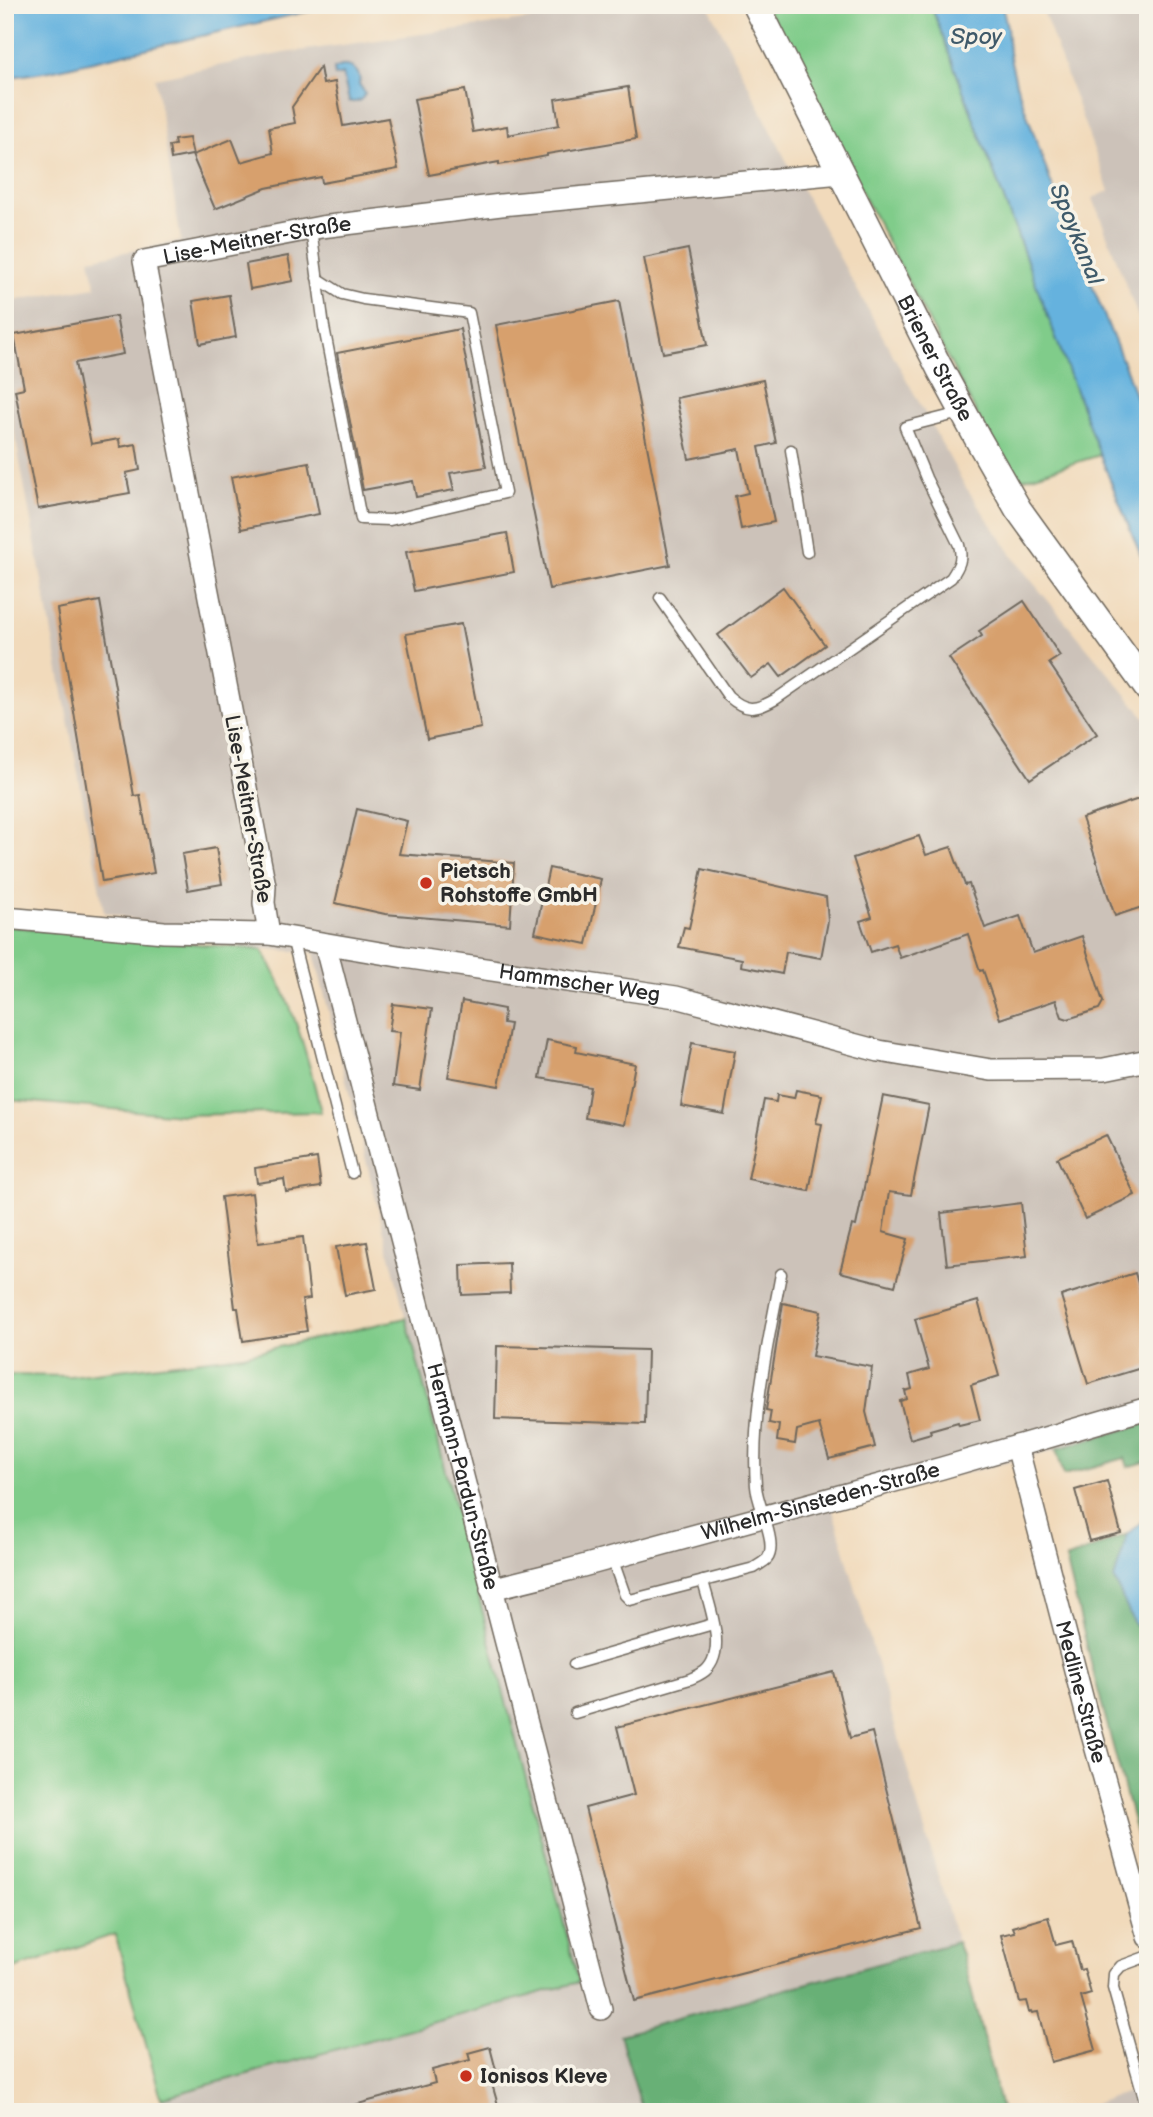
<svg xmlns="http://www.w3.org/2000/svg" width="1153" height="2117" font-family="'Balsamiq Sans',sans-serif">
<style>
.industrial{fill:#ccc2b9}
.green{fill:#80cc8a;stroke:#567c5a;stroke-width:2}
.forest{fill:#68b076;stroke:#4a6e50;stroke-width:2}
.water{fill:#65b2de;stroke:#486e84;stroke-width:2}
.building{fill:#d7a06d}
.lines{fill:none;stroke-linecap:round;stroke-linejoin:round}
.service-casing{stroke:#70685d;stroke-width:13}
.minor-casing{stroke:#70685d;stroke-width:24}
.tertiary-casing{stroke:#70685d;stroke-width:29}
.service{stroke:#fff;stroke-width:10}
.minor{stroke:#fff;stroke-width:21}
.tertiary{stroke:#fff;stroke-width:26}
.poi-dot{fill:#c8321e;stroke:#f7f3e8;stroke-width:2.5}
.labels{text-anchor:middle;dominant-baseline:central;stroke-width:7;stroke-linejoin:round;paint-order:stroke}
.street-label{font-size:21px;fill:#2b2b2b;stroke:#f7f3e8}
.poi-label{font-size:21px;font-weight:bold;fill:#2b2b2b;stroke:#f7f3e8;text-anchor:start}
.water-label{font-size:23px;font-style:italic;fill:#3f5a6a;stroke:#f7f3e8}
</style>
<rect width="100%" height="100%" fill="#f7f3e8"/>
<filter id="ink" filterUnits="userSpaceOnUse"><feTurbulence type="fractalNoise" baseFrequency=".0143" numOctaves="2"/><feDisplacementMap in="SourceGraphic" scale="14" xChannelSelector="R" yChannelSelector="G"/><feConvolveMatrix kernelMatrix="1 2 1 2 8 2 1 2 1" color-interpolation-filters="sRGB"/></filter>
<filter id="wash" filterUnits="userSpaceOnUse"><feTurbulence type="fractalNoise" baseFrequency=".00686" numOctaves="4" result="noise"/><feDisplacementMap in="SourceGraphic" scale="28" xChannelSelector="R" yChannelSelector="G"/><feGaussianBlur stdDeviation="1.57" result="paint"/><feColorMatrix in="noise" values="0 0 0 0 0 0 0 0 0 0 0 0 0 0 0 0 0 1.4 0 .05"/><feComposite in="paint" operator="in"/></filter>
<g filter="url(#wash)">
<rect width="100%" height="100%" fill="#f1dabb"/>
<g class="industrial">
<polygon points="633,5 708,5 786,160 965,486 1021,568 1148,721 1148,1423 1072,1446 832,1507 957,1942 620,2036 643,2112 165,2112 161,2098 579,1981 406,1319 314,953 242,947 104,912 5,382 5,302 96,287 90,259 181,241 155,78 284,53"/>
<polygon points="1041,5 1148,5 1148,343 1093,198 1109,191"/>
<polygon points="1148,2085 1148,2112 1072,2112"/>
</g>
<g class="green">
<polygon points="765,5 931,5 1100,455 1012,482"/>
<path d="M5,926L262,950C292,999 308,1056 321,1112L181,1115L9,1100L5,1202Z"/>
<polygon points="406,1318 579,1982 161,2098 115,1934 5,1972 5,1375 70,1376 243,1355"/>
</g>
<g class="forest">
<polygon points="1148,1423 1148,1461 1128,1467 1125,1458 1064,1475 1056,1449"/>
<polygon points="1128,1534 1115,1579 1134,1624 1148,1630 1148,1878 1092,1667 1066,1559"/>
<polygon points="957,1942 962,1954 1002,2112 643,2112 620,2035"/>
</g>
<g class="water">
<polygon points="5,5 336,5 50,71 5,78"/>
<polygon points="931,5 1002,5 1007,27 1009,53 1016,83 1051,183 1127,372 1148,432 1148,573 1100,455"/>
<path d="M342,66C353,65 362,73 359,84L365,93C363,100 356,104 349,101L343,74L335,76L334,69Z"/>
<polygon points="1148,1516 1148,1630 1134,1624 1114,1579 1128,1534"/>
</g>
<g id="blocks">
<g class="building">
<polygon points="320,67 323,84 335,82 343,126 388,118 398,169 322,183 321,177 266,188 215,209 192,155 171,159 169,146 175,145 174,140 189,138 193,155 232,139 241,162 273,153 269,128 295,123 292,107"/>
<polygon points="628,87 636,139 547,154 547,156 499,165 499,162 429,175 414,99 465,90 473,132 507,126 508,135 559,125 555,99"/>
<polygon points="688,249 707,345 663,353 644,258"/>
<polygon points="288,256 293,281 250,289 246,264"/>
<polygon points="229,295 236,337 200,344 193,301"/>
<polygon points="619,301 670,565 549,589 496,325"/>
<polygon points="116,316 123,354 75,363 91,444 119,439 120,447 136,444 140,470 126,473 130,493 38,509 15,390 24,388 14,335"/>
<polygon points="460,329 486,467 450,473 454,490 416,497 413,481 363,490 337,353"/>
<polygon points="763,380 776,443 759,447 774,522 741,529 735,496 748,493 739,449 689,459 676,398"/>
<polygon points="309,462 319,514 241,529 231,477"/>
<polygon points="507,533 514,572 414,591 406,552"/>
<polygon points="783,587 825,645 781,677 771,664 751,678 718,635"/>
<polygon points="100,601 134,796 140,795 154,873 102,882 57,609"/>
<polygon points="1024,601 1060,656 1049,663 1097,734 1030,779 949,658 982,636 979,631"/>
<polygon points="461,624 481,728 427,739 406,634"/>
<polygon points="1148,796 1148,905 1115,916 1082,818"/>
<polygon points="357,809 407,821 399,854 514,863 510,925 385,914 335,903"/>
<polygon points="919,836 926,855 951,847 965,885 969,884 985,928 1020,916 1033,953 1082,936 1103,1002 1099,1009 1068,1019 1062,1017 1056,1000 1000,1019 983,970 980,971 968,934 900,958 895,944 871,952 860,921 872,917 853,858"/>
<polygon points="216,848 222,884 188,890 182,854"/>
<polygon points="549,868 601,879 587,944 535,933"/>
<polygon points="702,869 826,897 828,921 821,958 786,952 782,974 741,966 742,959 679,947 684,927 689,928"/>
<polygon points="462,1001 504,1009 503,1023 510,1024 499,1086 448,1077"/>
<polygon points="393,1004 432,1009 420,1090 393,1086 400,1032 389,1031"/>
<polygon points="547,1040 577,1046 576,1052 635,1064 624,1125 585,1118 590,1087 540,1078"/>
<polygon points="692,1043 735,1051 724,1114 681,1106"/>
<polygon points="796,1090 822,1095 816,1123 822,1124 809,1191 748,1179 764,1100 776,1102 777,1095 794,1098"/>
<polygon points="883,1096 929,1105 911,1195 889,1192 883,1232 908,1239 895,1286 840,1272 852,1225 856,1226"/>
<polygon points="1106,1135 1135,1195 1085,1219 1057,1158"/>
<polygon points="317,1158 321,1187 286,1192 284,1179 257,1183 255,1168"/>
<polygon points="252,1193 258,1243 303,1237 310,1299 302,1300 307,1331 243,1341 238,1308 235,1308 221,1197"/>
<polygon points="1021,1203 1027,1256 947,1265 941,1213"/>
<polygon points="367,1242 376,1289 345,1295 336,1247"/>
<polygon points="509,1263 510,1293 462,1295 461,1265"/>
<polygon points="1135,1273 1148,1316 1148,1366 1088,1384 1061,1296"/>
<polygon points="978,1301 999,1376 971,1385 980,1420 959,1425 958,1422 930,1430 931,1433 910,1439 900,1401 907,1399 905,1391 912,1389 909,1375 929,1369 915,1319"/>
<polygon points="783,1303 821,1311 812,1356 872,1367 866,1412 875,1447 829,1459 819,1424 797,1430 795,1444 777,1441 779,1425 769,1423 771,1411 766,1410"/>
<polygon points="497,1346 647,1350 645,1424 495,1419"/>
<polygon points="1107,1481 1121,1533 1089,1541 1075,1490"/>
<polygon points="834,1672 850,1738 872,1732 921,1928 634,2001 585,1808 634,1795 617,1727"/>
<polygon points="1048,1917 1056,1945 1072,1941 1080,1970 1084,1969 1091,1994 1081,1997 1096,2050 1051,2062 1038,2012 1032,2013 1031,2011 1029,2012 1026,2001 1019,2002 1001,1935 1015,1932 1013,1927"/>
<polygon points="490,2047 499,2082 492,2084 500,2112 347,2112 347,2107 435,2083 432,2070 470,2060 468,2053"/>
</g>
</g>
</g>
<g filter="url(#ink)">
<use href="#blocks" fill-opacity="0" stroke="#70685d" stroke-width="2"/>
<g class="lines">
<defs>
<g id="service">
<polyline points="311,229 324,327 361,519 390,520 505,493 469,313 363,299 342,294 317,278"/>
<polyline points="791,450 807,552"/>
<path d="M660,598L728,696C746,712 755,711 776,699L951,578C959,566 963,559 959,545L926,478L905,427L964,412"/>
<polyline points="292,938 352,1173"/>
<path d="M612,1558L625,1595L630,1600L754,1568C758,1565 764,1562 767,1559C779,1544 757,1505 756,1486C751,1415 768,1344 781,1274"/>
<polyline points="574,1664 713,1624"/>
<path d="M575,1713L690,1679C695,1677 701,1674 705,1671C728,1651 709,1606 703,1581"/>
<polyline points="1148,2112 1113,1988 1114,1974 1121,1966 1148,1956"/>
</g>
<g id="minor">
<path id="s1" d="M5,918L164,932L269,934L404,957L676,997L879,1051L991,1070L1104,1069L1148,1060"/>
<path id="s2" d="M269,934L264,903L265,886L144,261L321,227L501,205L841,173"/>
<path id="s3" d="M325,944L601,2009"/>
<path id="s4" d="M1017,1446L1088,1720L1148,1937"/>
<path id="s5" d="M491,1589L568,1570L942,1468L1148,1408"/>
</g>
<g id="tertiary">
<path id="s6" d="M756,5L939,367L978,439L1018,509L1148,689"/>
</g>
</defs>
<use href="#service" class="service-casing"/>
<use href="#minor" class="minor-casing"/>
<use href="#tertiary" class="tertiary-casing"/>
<use href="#service" class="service"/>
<use href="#minor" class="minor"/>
<use href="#tertiary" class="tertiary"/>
</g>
</g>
<g class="poi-dot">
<circle cx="426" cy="883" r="7"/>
<circle cx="466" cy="2076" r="7"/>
</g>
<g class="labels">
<g class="street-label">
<text stroke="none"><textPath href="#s2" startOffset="800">Lise-Meitner-Straße</textPath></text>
<text stroke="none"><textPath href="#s6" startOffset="396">Briener Straße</textPath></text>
<text transform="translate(248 809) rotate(80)">Lise-Meitner-Straße</text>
<text stroke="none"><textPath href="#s1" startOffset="579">Hammscher Weg</textPath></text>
<text stroke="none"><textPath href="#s3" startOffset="550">Hermann-Pardun-Straße</textPath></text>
<text stroke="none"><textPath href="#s5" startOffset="341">Wilhelm-Sinsteden-Straße</textPath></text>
<text stroke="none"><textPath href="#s4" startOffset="254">Medline-Straße</textPath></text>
</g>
<g class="poi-label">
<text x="440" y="871">Pietsch<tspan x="440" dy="24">Rohstoffe GmbH</tspan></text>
<text x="480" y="2076">Ionisos Kleve</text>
</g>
<g class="water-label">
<text x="976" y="37">Spoy</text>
<text transform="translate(1076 234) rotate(68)">Spoykanal</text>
</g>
</g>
<rect width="1153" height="2117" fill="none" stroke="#f7f3e8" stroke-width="28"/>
</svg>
